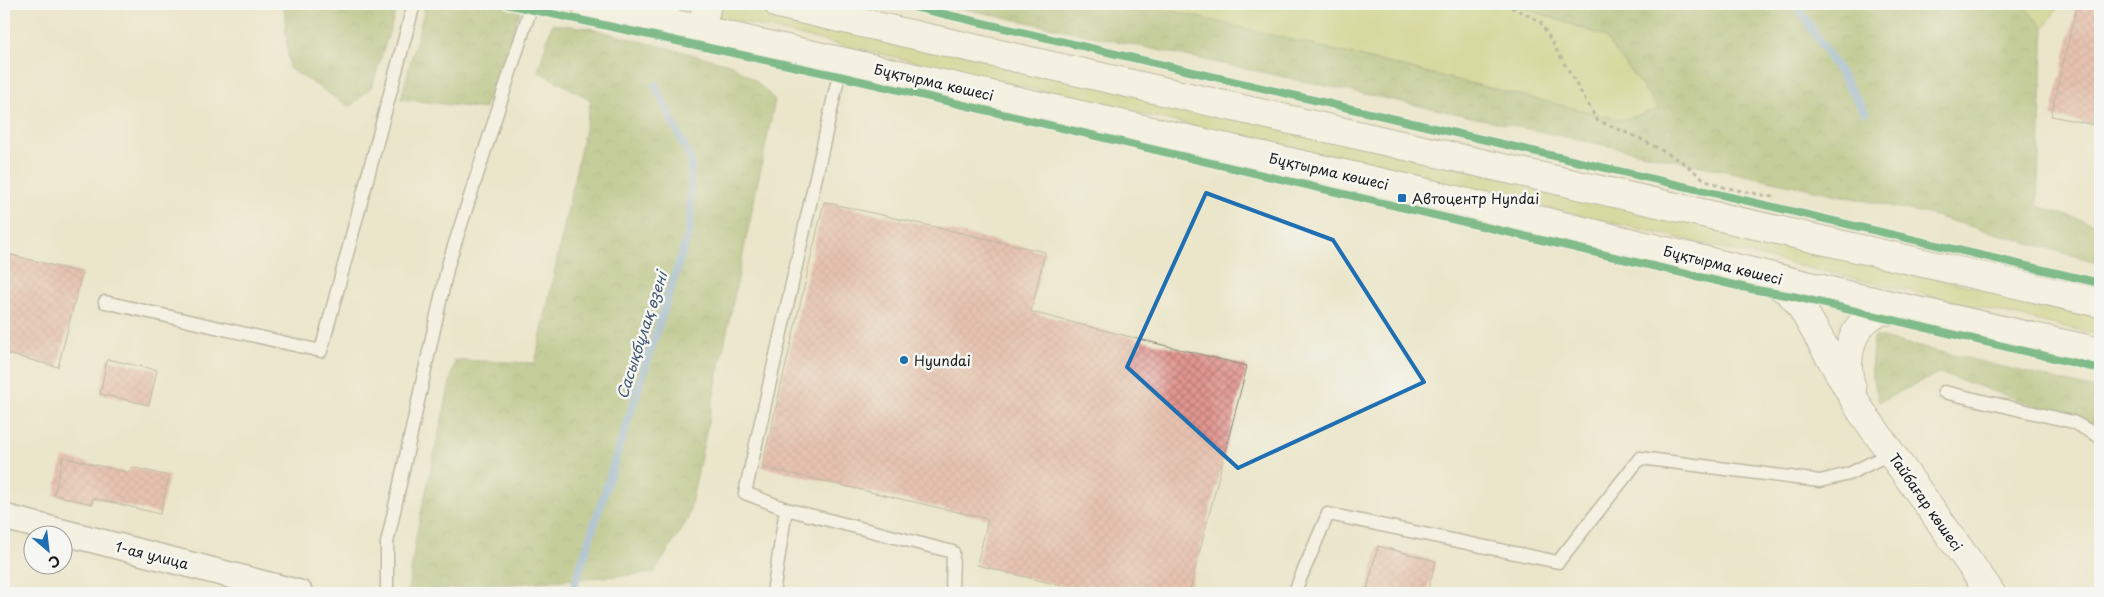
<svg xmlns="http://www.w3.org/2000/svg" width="2104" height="597" font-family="'Playpen Sans',sans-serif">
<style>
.grass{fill:#bfcc6e;stroke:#6e7445}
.forest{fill:url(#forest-crowns);stroke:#5a663e}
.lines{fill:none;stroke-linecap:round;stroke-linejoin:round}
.stream{stroke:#6fa1da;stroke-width:8}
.building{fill:url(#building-cross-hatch)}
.lane-casing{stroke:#848173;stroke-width:15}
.street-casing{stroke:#848173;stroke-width:28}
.secondary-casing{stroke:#848173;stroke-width:30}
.primary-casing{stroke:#848173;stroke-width:30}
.path{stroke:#848173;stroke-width:3;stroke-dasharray:4 4;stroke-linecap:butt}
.lane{stroke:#fff;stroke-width:12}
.street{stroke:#fff;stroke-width:25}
.secondary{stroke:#fff;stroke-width:28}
.primary{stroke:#fff;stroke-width:28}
.cycleway-casing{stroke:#f6f6f2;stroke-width:11}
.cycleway{stroke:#00873e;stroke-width:8}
.marked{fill:none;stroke:#1f6fb2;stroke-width:4;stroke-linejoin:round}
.poi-dot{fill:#1f6fb2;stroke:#f6f6f2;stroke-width:2}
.labels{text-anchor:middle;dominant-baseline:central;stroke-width:5;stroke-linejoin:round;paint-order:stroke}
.street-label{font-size:14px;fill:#1c1c1c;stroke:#f6f6f2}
.poi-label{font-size:14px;fill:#1c1c1c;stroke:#f6f6f2;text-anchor:start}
.water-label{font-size:15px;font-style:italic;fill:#415871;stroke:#f6f6f2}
</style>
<defs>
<pattern id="forest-crowns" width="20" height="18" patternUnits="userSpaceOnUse" patternTransform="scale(1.25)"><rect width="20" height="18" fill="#97b061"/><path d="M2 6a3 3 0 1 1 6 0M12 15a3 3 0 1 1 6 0" fill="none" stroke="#7a8e4f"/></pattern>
<pattern id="building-cross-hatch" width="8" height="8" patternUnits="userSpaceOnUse" patternTransform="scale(1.25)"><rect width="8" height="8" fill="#e29790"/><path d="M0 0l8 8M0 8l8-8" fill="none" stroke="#b67a75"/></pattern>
</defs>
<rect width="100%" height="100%" fill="#f6f6f2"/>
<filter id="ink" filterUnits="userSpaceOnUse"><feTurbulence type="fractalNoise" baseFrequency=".02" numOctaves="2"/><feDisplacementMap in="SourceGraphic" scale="10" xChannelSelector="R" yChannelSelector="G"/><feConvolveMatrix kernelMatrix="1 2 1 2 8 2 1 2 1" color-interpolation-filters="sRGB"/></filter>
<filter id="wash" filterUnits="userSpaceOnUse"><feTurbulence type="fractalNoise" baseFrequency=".0096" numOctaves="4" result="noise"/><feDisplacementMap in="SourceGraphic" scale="20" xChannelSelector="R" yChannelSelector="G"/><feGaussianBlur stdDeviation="1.12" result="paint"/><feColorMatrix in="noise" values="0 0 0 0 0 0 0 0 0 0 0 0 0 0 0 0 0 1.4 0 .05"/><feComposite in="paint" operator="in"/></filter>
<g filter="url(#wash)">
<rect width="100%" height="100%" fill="#ebe6ca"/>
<g class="grass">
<polygon points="715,4 746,4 2100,316 2100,335 712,15"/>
<polygon points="1143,4 1513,4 1604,36 1659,109 1622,120"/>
<polygon points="2022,4 2060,4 2044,28"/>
</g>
<g class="forest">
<polygon points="247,4 398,4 372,86 350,107 289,68 284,7"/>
<polygon points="426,4 506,4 522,7 484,109 401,99"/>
<polygon points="942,4 1144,4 1622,120 1659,109 1604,36 1514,4 2022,4 2044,28 2037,206 2100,226 2100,263 1927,214"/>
<polygon points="552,24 589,28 730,64 756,81 775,100 688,519 654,573 408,592 416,536 455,360 535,363 591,100 538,71"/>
<polygon points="1874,336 2100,390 2100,427 1939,373 1879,402 1871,369"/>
</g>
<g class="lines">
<g class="stream">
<polyline points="1796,4 1865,112"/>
<polyline points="572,593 690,229 691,160 655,85"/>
</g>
</g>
<g id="blocks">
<g class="building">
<polygon points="2077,4 2100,7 2100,126 2051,116"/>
<polygon points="824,202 1045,252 1031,312 1247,366 1189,593 1091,593 977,565 988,519 762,467"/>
<polygon points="4,253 82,273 58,367 4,353"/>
<polygon points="107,359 157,370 149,405 100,394"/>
<polygon points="63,457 129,473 131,467 169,476 160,514 93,498 92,504 54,495"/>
<polygon points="1378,546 1436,561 1427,593 1366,593"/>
</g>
</g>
</g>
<g filter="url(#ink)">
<use href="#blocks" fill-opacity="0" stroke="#848173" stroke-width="1"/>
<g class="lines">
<defs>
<g id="lane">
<polyline points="105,302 321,351 414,4"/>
<polyline points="1944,392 2073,422 2100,437"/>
<polyline points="786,509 953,552 952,593"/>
<polyline points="387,593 387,543 448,265 532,4"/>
<polyline points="773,593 786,509 745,493 842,61"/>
<polyline points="1294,593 1328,514 1558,562 1640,458 1820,481 1849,474 1891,453"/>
</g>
<polyline id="street" points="4,517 300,593"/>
<g id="secondary">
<polyline points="1763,277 1787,290 1799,303 1861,411 1991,593"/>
<path d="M1852,388C1843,364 1849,328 1874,314C1885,309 1898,310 1909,311"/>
</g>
<g id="primary">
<polyline points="586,4 1410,189 1847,295 2100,352"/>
<polyline points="778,4 2100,303"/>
<polyline points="701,30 707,4"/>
</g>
</defs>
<use href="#lane" class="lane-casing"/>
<use href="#street" class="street-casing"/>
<use href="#secondary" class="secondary-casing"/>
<use href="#primary" class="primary-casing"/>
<polyline class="path" points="1504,4 1540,21 1597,120 1641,139 1681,161 1704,179 1723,187 1772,197 1772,204"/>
<use href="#lane" class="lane"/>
<use href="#street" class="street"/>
<use href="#secondary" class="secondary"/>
<use href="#primary" class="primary"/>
<defs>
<g id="cycleway">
<polyline points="506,4 839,76 1751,289 1792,296 2100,369"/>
<polyline points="901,4 2100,283"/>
</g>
</defs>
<use href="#cycleway" class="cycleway-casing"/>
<use href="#cycleway" class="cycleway"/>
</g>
</g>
<path d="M0 0H2104V597H0ZM1206,193L1333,240L1424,382L1238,468L1127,367Z" fill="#ebe6ca" fill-opacity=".55" fill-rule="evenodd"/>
<path class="marked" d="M1206,193L1333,240L1424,382L1238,468L1127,367Z"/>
<g class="poi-dot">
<rect x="1397" y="193" width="10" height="10" rx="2.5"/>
<circle cx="904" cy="360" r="5"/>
</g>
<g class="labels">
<g class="street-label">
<text transform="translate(934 82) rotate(13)">Бұқтырма көшесі</text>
<text transform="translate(1329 171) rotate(13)">Бұқтырма көшесі</text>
<text transform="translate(1723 265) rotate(14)">Бұқтырма көшесі</text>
<text transform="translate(1926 502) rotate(55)">Тайбағар көшесі</text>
<text transform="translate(152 555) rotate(14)">1-ая улица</text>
</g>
<g class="poi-label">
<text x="1412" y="198">Автоцентр Hyndai</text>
<text x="914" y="360">Hyundai</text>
</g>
<g class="water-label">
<text transform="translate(641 335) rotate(-72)">Сасықбұлақ өзені</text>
</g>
</g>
<rect width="2104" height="597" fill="none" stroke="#f6f6f2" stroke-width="20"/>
<g transform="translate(48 550) rotate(152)"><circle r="24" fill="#f6f6f2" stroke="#9f9f9c"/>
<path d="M0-4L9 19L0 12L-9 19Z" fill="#1f6fb2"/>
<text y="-8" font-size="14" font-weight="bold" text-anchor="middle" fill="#1c1c1c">С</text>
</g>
</svg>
